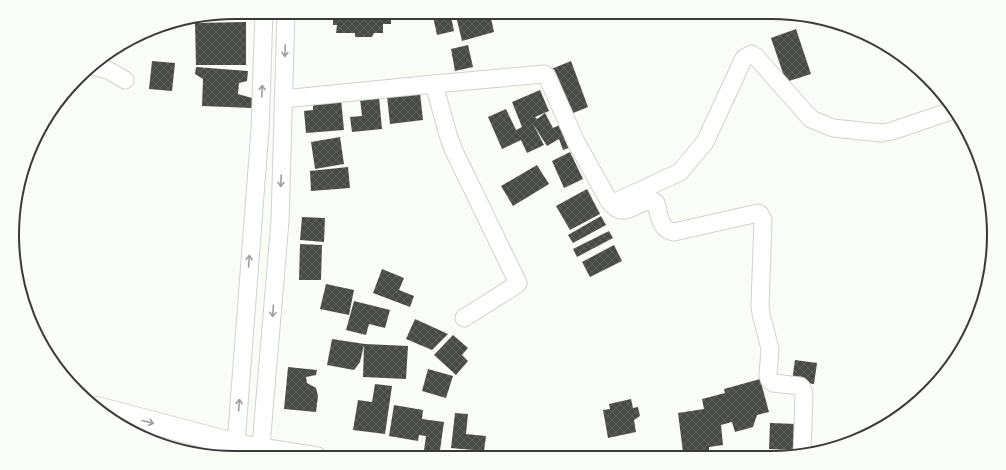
<svg xmlns="http://www.w3.org/2000/svg" width="1006" height="470" font-family="'DejaVu Sans',sans-serif">
<style>
.building{fill:url(#building-cross-hatch)}
.lines{fill:none;stroke-linecap:round;stroke-linejoin:round}
.minor-casing{stroke:#d0d3ce;stroke-width:19}
.trunk-casing{stroke:#d0d3ce;stroke-width:24}
.minor{stroke:#fff;stroke-width:17}
.trunk{stroke:#fff;stroke-width:22}
.oneway{stroke:#9c9d9c}
.rim{fill:none;stroke:#393b39;stroke-width:2}
</style>
<defs>
<pattern id="building-cross-hatch" width="8" height="8" patternUnits="userSpaceOnUse"><rect width="8" height="8" fill="#474a46"/><path d="M0 0l8 8M0 8l8-8" fill="none" stroke="#60625f"/></pattern>
</defs>
<rect width="100%" height="100%" fill="#f9fcf7"/>
<g class="building">
<polygon points="333,12 391,12 391,24 383,24 383,33 374,33 372,37 355,37 355,33 336,33 337,25 333,25"/>
<polygon points="432,12 450,12 454,31 437,35"/>
<polygon points="455,12 507,12 508,14 491,18 494,32 462,41"/>
<polygon points="246,22 246,65 196,65 195,23"/>
<polygon points="796,29 811,74 786,82 771,38"/>
<polygon points="468,45 473,67 455,71 451,49"/>
<polygon points="152,61 175,63 172,91 149,89"/>
<polygon points="571,61 588,107 566,116 549,70"/>
<polygon points="196,67 248,71 247,81 239,83 238,94 252,98 252,108 202,106 203,79 195,74"/>
<polygon points="540,90 549,111 535,117 537,119 545,113 553,128 564,123 574,146 563,150 559,139 547,146 533,124 544,145 527,153 521,140 502,149 488,117 506,109 516,130 522,127 512,102"/>
<polygon points="420,93 423,120 390,124 387,96"/>
<polygon points="379,97 382,129 352,132 350,117 362,116 360,99"/>
<polygon points="341,99 344,130 306,133 304,111 313,110 313,101"/>
<polygon points="340,137 344,164 315,169 311,142"/>
<polygon points="570,152 583,179 564,188 552,161"/>
<polygon points="537,165 549,184 513,206 501,186"/>
<polygon points="348,167 350,188 311,191 310,171"/>
<polygon points="587,189 600,214 570,230 556,206"/>
<polygon points="601,216 606,225 573,243 568,235"/>
<polygon points="302,217 325,218 324,242 300,240"/>
<polygon points="609,231 613,238 577,257 573,249"/>
<polygon points="300,244 322,245 321,280 299,280"/>
<polygon points="614,245 622,261 590,277 582,262"/>
<polygon points="382,269 404,278 399,290 414,296 410,307 373,293"/>
<polygon points="326,284 354,290 349,315 320,309"/>
<polygon points="354,301 390,310 385,328 369,324 366,335 346,330"/>
<polygon points="415,319 448,334 432,350 406,339"/>
<polygon points="453,335 468,348 462,355 468,361 456,375 434,355"/>
<polygon points="332,339 365,344 408,346 406,379 363,377 364,345 360,362 354,370 327,365"/>
<polygon points="795,360 817,363 814,384 792,381"/>
<polygon points="288,367 317,370 316,375 306,377 307,383 316,388 318,396 316,412 284,409"/>
<polygon points="428,369 453,376 446,398 422,391"/>
<polygon points="760,379 769,412 757,415 753,427 735,432 732,422 721,425 723,445 709,447 709,453 695,455 694,450 683,452 678,413 704,409 702,399 725,393 724,389"/>
<polygon points="375,384 392,386 385,434 353,430 358,400 372,402"/>
<polygon points="631,399 633,408 638,407 640,416 634,420 636,432 608,438 603,410 610,409 609,404"/>
<polygon points="394,405 423,410 422,419 444,422 439,457 423,457 426,436 419,435 418,441 389,436"/>
<polygon points="455,413 468,414 466,434 486,436 484,451 451,448"/>
<polygon points="770,423 797,424 795,450 769,449"/>
<polygon points="766,454 796,454 797,456 766,456"/>
</g>
<g class="lines">
<defs>
<g id="minor">
<polyline points="92,66 108,70 125,80"/>
<path d="M434,84L544,74L547,76L576,142L609,201C625,223 635,199 653,201L656,203C659,214 660,231 674,232L758,213L760,214L763,220L760,305L761,314L770,349L768,375L769,379L773,383L800,386L802,388L804,394L802,456"/>
<polyline points="283,99 434,84 449,138 454,151 518,283 516,285 464,318"/>
<polyline points="611,204 680,172 705,142 744,58 752,54 756,57 811,119 833,128 881,133 892,131 951,111"/>
<polyline points="237,458 236,444 260,130 264,12"/>
<polyline points="260,458 280,221 286,12"/>
</g>
<polyline id="trunk" points="97,408 245,447 316,458"/>
</defs>
<use href="#minor" class="minor-casing"/>
<use href="#trunk" class="trunk-casing"/>
<use href="#minor" class="minor"/>
<use href="#trunk" class="trunk"/>
</g>
<defs><path id="oneway-shaft" d="M-6 0H5M1.5-3L5.5 0L1.5 3" fill="none" stroke-width="1.6" stroke-linecap="round" stroke-linejoin="round"/></defs>
<g class="oneway">
<use href="#oneway-shaft" transform="translate(285 51) rotate(92)"/>
<use href="#oneway-shaft" transform="translate(262 91) rotate(-88)"/>
<use href="#oneway-shaft" transform="translate(281 181) rotate(92)"/>
<use href="#oneway-shaft" transform="translate(249 261) rotate(-86)"/>
<use href="#oneway-shaft" transform="translate(273 311) rotate(94)"/>
<use href="#oneway-shaft" transform="translate(239 405) rotate(-86)"/>
<use href="#oneway-shaft" transform="translate(148 422) rotate(14)"/>
</g>
<path d="M0 0H1006V470H0ZM235 19H771A216 216 0 0 1 987 235V235A216 216 0 0 1 771 451H235A216 216 0 0 1 19 235V235A216 216 0 0 1 235 19Z" fill="#f9fcf7" fill-rule="evenodd"/>
<path class="rim" d="M235 19H771A216 216 0 0 1 987 235V235A216 216 0 0 1 771 451H235A216 216 0 0 1 19 235V235A216 216 0 0 1 235 19Z"/>
</svg>
